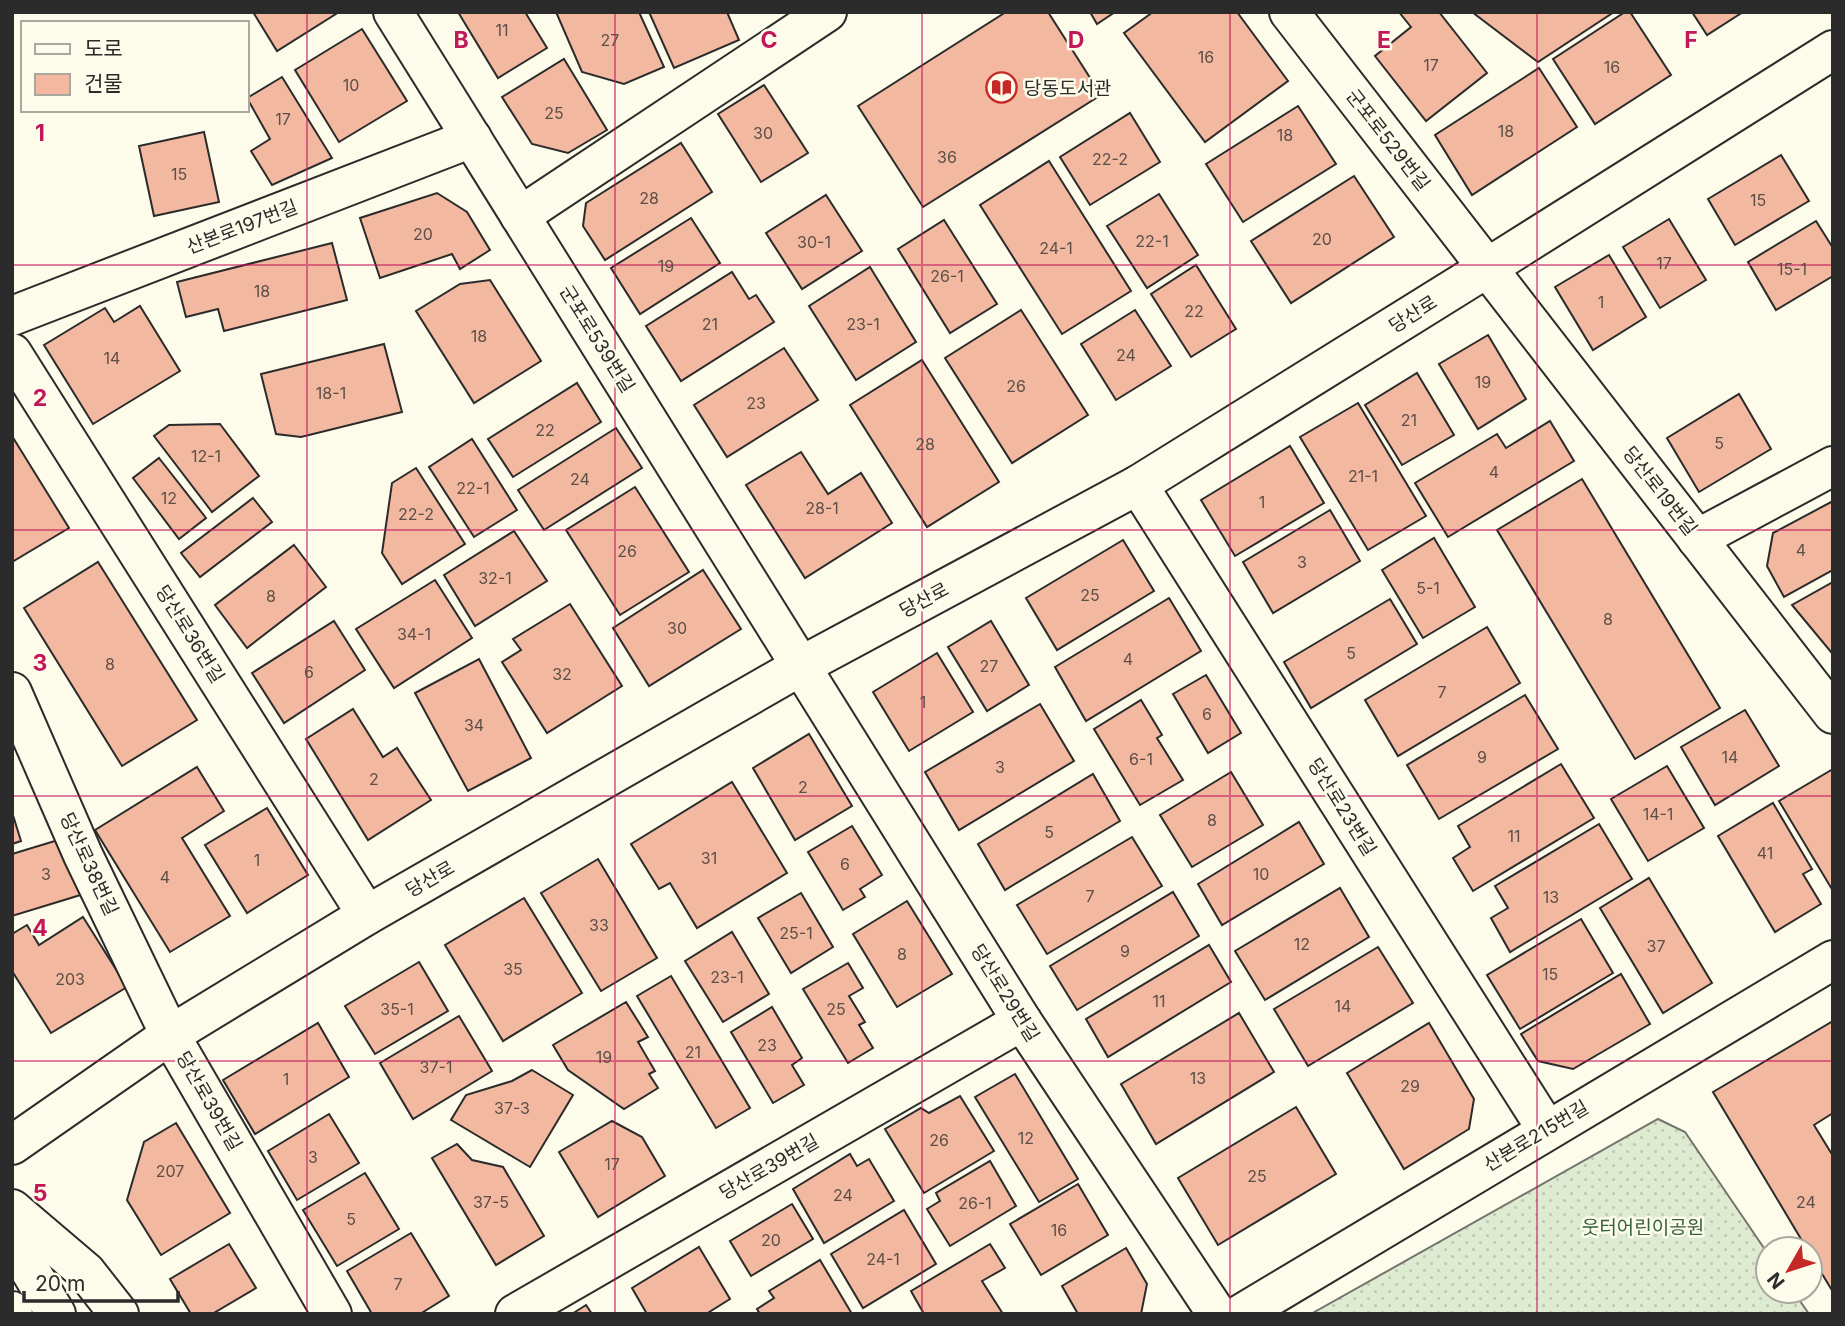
<svg xmlns="http://www.w3.org/2000/svg" width="1845" height="1326" font-family="Inter,'Noto Sans KR',sans-serif">
<style>
.grass{fill:url(#grass-dots);stroke:#74746e;stroke-width:2}
.building{fill:#f2b8a0;stroke:#2b2b2b;stroke-width:2}
.lines{fill:none;stroke-linecap:round;stroke-linejoin:round}
.minor-casing{stroke:#2b2b2b;stroke-width:42}
.tertiary-casing{stroke:#2b2b2b;stroke-width:42}
.minor{stroke:#fdfbea;stroke-width:38}
.tertiary{stroke:#fdfbea;stroke-width:38}
.grid{fill:none;stroke:#c2185b;stroke-width:2;stroke-opacity:0.55}
.labels{text-anchor:middle;dominant-baseline:central;stroke-width:5;stroke-linejoin:round;paint-order:stroke}
.number-label{font-size:16px;fill:#5d4e48}
.poi-label{font-size:19px;fill:#2b2b2b;stroke:#fdfbea;text-anchor:start}
.street-label{font-size:19px;fill:#2b2b2b;stroke:#fdfbea}
.park-label{font-size:19px;fill:#34623c;stroke:#fdfbea}
.grid-label{font-size:23px;text-anchor:middle;font-weight:bold;fill:#c2185b;stroke:#fdfbea;stroke-width:5;stroke-linejoin:round;paint-order:stroke}
</style>
<defs>
<pattern id="grass-dots" width="8" height="8" patternUnits="userSpaceOnUse" patternTransform="scale(1.75)"><rect width="8" height="8" fill="#deebd1"/><path d="M2 2h.1M6 6h.1" fill="none" stroke="#bfcab4" stroke-width="1.8" stroke-linecap="round"/></pattern>
</defs>
<rect width="100%" height="100%" fill="#fdfbea"/>
<polygon class="grass" points="1658,1119 1685,1132 1768,1254 1768,1291 1793,1291 1809,1314 1311,1314"/>
<g class="building">
<polygon points="253,12 339,12 277,51"/>
<polygon points="458,12 525,12 547,48 498,78"/>
<polygon points="556,12 639,12 664,67 624,84 582,72"/>
<polygon points="649,12 727,12 739,40 674,68"/>
<polygon points="1006,12 1048,12 1101,95 923,207 858,106"/>
<polygon points="1090,12 1115,12 1097,24"/>
<polygon points="1153,12 1237,12 1288,81 1205,142 1124,33"/>
<polygon points="1399,12 1439,12 1487,73 1426,121 1375,56 1411,27"/>
<polygon points="1472,12 1614,12 1538,62"/>
<polygon points="1625,12 1630,12 1671,75 1595,124 1553,59"/>
<polygon points="1692,12 1743,12 1707,35"/>
<polygon points="362,29 407,101 339,142 295,70"/>
<polygon points="564,59 607,130 568,153 532,144 502,97"/>
<polygon points="1539,68 1577,127 1472,195 1435,135"/>
<polygon points="282,77 332,158 272,185 251,151 270,139 247,98"/>
<polygon points="764,85 808,153 761,182 718,114"/>
<polygon points="1298,106 1336,164 1243,222 1206,164"/>
<polygon points="1130,113 1160,162 1090,205 1060,157"/>
<polygon points="204,132 219,202 154,216 139,146"/>
<polygon points="681,143 712,192 605,260 583,226 586,203"/>
<polygon points="1781,155 1809,201 1735,245 1708,199"/>
<polygon points="1049,161 1131,291 1062,334 980,205"/>
<polygon points="1354,176 1394,237 1291,303 1251,241"/>
<polygon points="437,193 467,212 490,250 460,269 452,254 380,278 360,218"/>
<polygon points="1159,194 1198,255 1147,288 1107,226"/>
<polygon points="826,195 862,251 802,289 766,233"/>
<polygon points="691,218 720,263 640,314 611,268"/>
<polygon points="1669,219 1706,280 1660,308 1623,247"/>
<polygon points="944,220 997,304 950,333 898,249"/>
<polygon points="1816,221 1833,248 1833,276 1776,310 1748,262"/>
<polygon points="332,243 347,300 224,331 218,309 186,317 177,282"/>
<polygon points="1609,255 1646,317 1593,350 1555,287"/>
<polygon points="1196,265 1236,329 1191,357 1151,294"/>
<polygon points="870,267 916,342 856,380 809,306"/>
<polygon points="732,272 749,299 756,295 774,322 681,381 646,326"/>
<polygon points="490,280 541,361 474,403 416,311 460,284"/>
<polygon points="140,306 180,371 93,424 44,345 105,308 114,322"/>
<polygon points="1021,310 1088,415 1012,463 945,358"/>
<polygon points="1135,310 1171,366 1116,400 1081,344"/>
<polygon points="1488,335 1526,399 1478,429 1439,364"/>
<polygon points="384,344 402,412 301,437 276,434 261,374"/>
<polygon points="784,348 818,400 727,457 694,405"/>
<polygon points="922,360 999,482 927,527 850,405"/>
<polygon points="1417,373 1454,435 1402,465 1365,405"/>
<polygon points="577,383 601,422 513,477 488,439"/>
<polygon points="1739,394 1771,449 1699,492 1667,438"/>
<polygon points="1358,403 1426,516 1368,550 1300,437"/>
<polygon points="1550,421 1574,461 1448,537 1415,483 1497,434 1506,448"/>
<polygon points="220,424 259,476 212,512 154,436 169,425"/>
<polygon points="616,428 642,468 544,530 518,490"/>
<polygon points="12,436 69,528 12,562"/>
<polygon points="472,439 517,510 474,537 429,467"/>
<polygon points="1290,446 1324,503 1235,556 1201,500"/>
<polygon points="801,452 828,494 861,473 892,523 805,578 746,485"/>
<polygon points="159,458 206,518 179,539 133,478"/>
<polygon points="416,468 465,544 402,584 382,553 392,483"/>
<polygon points="1582,479 1720,708 1635,759 1497,530"/>
<polygon points="635,487 689,572 620,615 566,530"/>
<polygon points="253,498 272,522 200,577 181,553"/>
<polygon points="1833,501 1833,570 1784,597 1767,566 1773,533"/>
<polygon points="1330,510 1360,561 1273,613 1243,562"/>
<polygon points="514,531 547,581 475,626 444,575"/>
<polygon points="1434,538 1475,607 1423,638 1382,570"/>
<polygon points="1123,540 1154,591 1057,650 1026,598"/>
<polygon points="294,545 326,587 247,648 215,605"/>
<polygon points="98,562 197,720 122,766 24,608"/>
<polygon points="703,570 741,629 649,686 613,628"/>
<polygon points="435,580 472,638 394,688 356,629"/>
<polygon points="1833,582 1833,651 1831,652 1792,605"/>
<polygon points="1169,598 1201,651 1086,721 1055,667"/>
<polygon points="1390,599 1417,644 1311,708 1284,662"/>
<polygon points="570,604 622,686 547,733 502,662 521,650 513,639"/>
<polygon points="334,621 365,670 284,723 252,673"/>
<polygon points="991,621 1029,685 987,711 948,647"/>
<polygon points="1487,627 1520,683 1398,756 1365,700"/>
<polygon points="937,653 973,712 909,751 873,692"/>
<polygon points="479,659 531,758 468,791 415,693"/>
<polygon points="1206,675 1241,733 1208,753 1173,694"/>
<polygon points="1525,695 1558,749 1439,819 1407,765"/>
<polygon points="1141,700 1162,735 1157,738 1183,780 1140,805 1094,729"/>
<polygon points="1040,704 1074,761 959,830 925,772"/>
<polygon points="353,709 383,757 397,748 431,800 368,840 306,739"/>
<polygon points="1745,710 1779,766 1715,805 1681,747"/>
<polygon points="809,734 852,806 795,840 753,768"/>
<polygon points="1561,764 1594,818 1473,891 1453,858 1470,847 1458,826"/>
<polygon points="1667,766 1704,828 1648,861 1611,799"/>
<polygon points="197,767 224,811 182,838 230,916 170,952 95,830"/>
<polygon points="1833,769 1833,891 1779,801"/>
<polygon points="1231,772 1263,825 1192,867 1160,815"/>
<polygon points="1093,774 1120,821 1005,890 978,844"/>
<polygon points="732,782 787,873 697,928 670,883 659,889 631,844"/>
<polygon points="1773,803 1812,869 1803,874 1821,904 1775,932 1718,836"/>
<polygon points="267,808 308,875 247,913 205,845"/>
<polygon points="12,812 21,841 12,844"/>
<polygon points="1299,822 1324,864 1222,925 1198,884"/>
<polygon points="1599,824 1632,879 1510,952 1491,918 1508,908 1495,886"/>
<polygon points="852,826 882,875 860,889 865,897 843,910 808,852"/>
<polygon points="68,837 87,893 12,916 12,854"/>
<polygon points="1132,837 1162,886 1047,954 1017,905"/>
<polygon points="598,859 657,958 601,991 541,893"/>
<polygon points="1649,878 1712,983 1663,1013 1600,908"/>
<polygon points="1340,888 1369,937 1265,1000 1235,951"/>
<polygon points="1173,892 1199,936 1077,1010 1050,966"/>
<polygon points="801,893 833,947 791,973 758,918"/>
<polygon points="524,898 582,993 503,1041 445,945"/>
<polygon points="907,901 952,974 897,1007 853,934"/>
<polygon points="83,917 127,987 51,1033 12,971 12,934 27,925 39,945"/>
<polygon points="1581,919 1613,973 1520,1029 1487,975"/>
<polygon points="732,932 769,994 723,1022 685,961"/>
<polygon points="1209,945 1231,982 1108,1057 1086,1019"/>
<polygon points="1378,947 1413,1003 1308,1066 1274,1009"/>
<polygon points="419,962 448,1011 375,1054 345,1006"/>
<polygon points="848,963 863,988 849,996 865,1022 859,1025 873,1048 848,1063 803,989"/>
<polygon points="1621,974 1650,1024 1573,1069 1538,1061 1521,1034"/>
<polygon points="671,976 750,1108 716,1128 637,996"/>
<polygon points="626,1002 648,1037 638,1042 655,1071 649,1074 658,1088 624,1109 568,1070 553,1045"/>
<polygon points="772,1007 802,1058 792,1065 804,1085 773,1103 731,1032"/>
<polygon points="1239,1013 1274,1072 1156,1144 1121,1084"/>
<polygon points="459,1016 492,1071 413,1119 380,1063"/>
<polygon points="1833,1021 1833,1113 1814,1125 1833,1156 1833,1292 1810,1254 1810,1249 1807,1249 1713,1092"/>
<polygon points="318,1023 349,1077 255,1134 223,1080"/>
<polygon points="1429,1023 1474,1099 1469,1129 1404,1169 1347,1073"/>
<polygon points="532,1070 573,1095 530,1167 451,1120 466,1095 512,1081"/>
<polygon points="1015,1074 1078,1179 1039,1202 975,1097"/>
<polygon points="960,1096 994,1151 924,1193 885,1129 921,1108 929,1113"/>
<polygon points="1296,1107 1336,1174 1218,1245 1178,1178"/>
<polygon points="329,1114 359,1163 297,1200 268,1151"/>
<polygon points="612,1121 642,1137 665,1176 598,1217 559,1152"/>
<polygon points="176,1123 230,1213 161,1255 127,1200 144,1142"/>
<polygon points="457,1144 472,1160 503,1167 544,1236 496,1265 432,1158"/>
<polygon points="850,1154 857,1166 869,1159 894,1201 824,1243 793,1189"/>
<polygon points="990,1161 1016,1206 950,1246 927,1209 940,1201 936,1193"/>
<polygon points="365,1173 399,1229 337,1266 303,1210"/>
<polygon points="1078,1184 1108,1235 1041,1275 1010,1224"/>
<polygon points="792,1204 813,1239 751,1276 730,1241"/>
<polygon points="904,1210 936,1264 863,1308 831,1254"/>
<polygon points="411,1233 449,1296 420,1314 372,1314 347,1271"/>
<polygon points="229,1244 256,1288 212,1314 191,1314 170,1279"/>
<polygon points="990,1244 1005,1268 982,1281 1003,1314 924,1314 911,1291"/>
<polygon points="699,1247 730,1299 706,1314 647,1314 632,1288"/>
<polygon points="1126,1248 1147,1284 1141,1314 1078,1314 1062,1286"/>
<polygon points="820,1260 852,1314 760,1314 757,1309 774,1298 769,1291"/>
<polygon points="586,1305 592,1314 572,1314"/>
</g>
<g class="lines">
<defs>
<g id="minor">
<polyline points="393,12 1022,1021 1217,1314"/>
<polyline points="1289,12 1833,714"/>
<polyline points="520,216 827,12"/>
<polyline points="12,316 472,138"/>
<polyline points="12,353 367,915"/>
<polyline points="1138,485 1547,1130"/>
<polyline points="1697,539 1833,466"/>
<polyline points="12,692 83,855 170,1035 332,1314"/>
<polyline points="515,1314 1022,1021"/>
<polyline points="1241,1314 1833,960"/>
</g>
<g id="tertiary">
<polyline points="12,1145 170,1035 367,915 801,666 1138,485 1487,268 1833,50"/>
<polyline points="12,1209 86,1272 119,1314"/>
<polyline points="12,1240 56,1314"/>
<polyline points="12,1311 13,1314"/>
</g>
</defs>
<use href="#minor" class="minor-casing"/>
<use href="#tertiary" class="tertiary-casing"/>
<use href="#minor" class="minor"/>
<use href="#tertiary" class="tertiary"/>
</g>
<path class="grid" d="M307,12V1314M615,12V1314M922,12V1314M1230,12V1314M1537,12V1314M12,265H1833M12,530H1833M12,796H1833M12,1061H1833"/>
<defs>
<symbol id="library-ring" viewBox="-11 -11 22 22"><circle r="9.5" fill="#fdfbea" stroke="#c62828" stroke-width="1.5"/><path d="M-6-4Q-3-5.5-.7-3.5V5Q-3 3-6 4ZM6-4Q3-5.5 .7-3.5V5Q3 3 6 4Z" fill="#c62828"/></symbol>
</defs>
<g fill-rule="evenodd">
<use href="#library-ring" x="984" y="70" width="35" height="35"/>
</g>
<g class="labels">
<g class="number-label">
<text x="502" y="30">11</text>
<text x="610" y="40">27</text>
<text x="1206" y="57">16</text>
<text x="1431" y="65">17</text>
<text x="1612" y="67">16</text>
<text x="351" y="85">10</text>
<text x="554" y="113">25</text>
<text x="283" y="119">17</text>
<text x="1506" y="131">18</text>
<text x="763" y="133">30</text>
<text x="1285" y="135">18</text>
<text x="947" y="157">36</text>
<text x="1110" y="159">22-2</text>
<text x="179" y="174">15</text>
<text x="649" y="198">28</text>
<text x="1758" y="200">15</text>
<text x="423" y="234">20</text>
<text x="1322" y="239">20</text>
<text x="1152" y="241">22-1</text>
<text x="814" y="242">30-1</text>
<text x="1056" y="248">24-1</text>
<text x="1664" y="263">17</text>
<text x="666" y="266">19</text>
<text x="1792" y="269">15-1</text>
<text x="947" y="276">26-1</text>
<text x="262" y="291">18</text>
<text x="1601" y="302">1</text>
<text x="1194" y="311">22</text>
<text x="710" y="324">21</text>
<text x="863" y="324">23-1</text>
<text x="479" y="336">18</text>
<text x="1126" y="355">24</text>
<text x="112" y="358">14</text>
<text x="1483" y="382">19</text>
<text x="1016" y="386">26</text>
<text x="331" y="393">18-1</text>
<text x="756" y="403">23</text>
<text x="1409" y="420">21</text>
<text x="545" y="430">22</text>
<text x="1719" y="443">5</text>
<text x="925" y="444">28</text>
<text x="206" y="456">12-1</text>
<text x="1494" y="472">4</text>
<text x="1363" y="476">21-1</text>
<text x="580" y="479">24</text>
<text x="473" y="488">22-1</text>
<text x="169" y="498">12</text>
<text x="1262" y="502">1</text>
<text x="822" y="508">28-1</text>
<text x="416" y="514">22-2</text>
<text x="1801" y="550">4</text>
<text x="627" y="551">26</text>
<text x="1302" y="562">3</text>
<text x="495" y="578">32-1</text>
<text x="1428" y="588">5-1</text>
<text x="1090" y="595">25</text>
<text x="271" y="596">8</text>
<text x="1608" y="619">8</text>
<text x="677" y="628">30</text>
<text x="414" y="634">34-1</text>
<text x="1351" y="653">5</text>
<text x="1128" y="659">4</text>
<text x="110" y="664">8</text>
<text x="989" y="666">27</text>
<text x="309" y="672">6</text>
<text x="562" y="674">32</text>
<text x="1442" y="692">7</text>
<text x="923" y="702">1</text>
<text x="1207" y="714">6</text>
<text x="474" y="725">34</text>
<text x="1482" y="757">9</text>
<text x="1730" y="757">14</text>
<text x="1141" y="759">6-1</text>
<text x="1000" y="767">3</text>
<text x="374" y="779">2</text>
<text x="803" y="787">2</text>
<text x="1658" y="814">14-1</text>
<text x="1212" y="820">8</text>
<text x="1049" y="832">5</text>
<text x="1514" y="836">11</text>
<text x="1765" y="853">41</text>
<text x="709" y="858">31</text>
<text x="257" y="860">1</text>
<text x="845" y="864">6</text>
<text x="46" y="874">3</text>
<text x="1261" y="874">10</text>
<text x="165" y="877">4</text>
<text x="1090" y="896">7</text>
<text x="1551" y="897">13</text>
<text x="599" y="925">33</text>
<text x="796" y="933">25-1</text>
<text x="1302" y="944">12</text>
<text x="1656" y="946">37</text>
<text x="1125" y="951">9</text>
<text x="902" y="954">8</text>
<text x="513" y="969">35</text>
<text x="1550" y="974">15</text>
<text x="727" y="977">23-1</text>
<text x="70" y="979">203</text>
<text x="1159" y="1001">11</text>
<text x="1343" y="1006">14</text>
<text x="397" y="1009">35-1</text>
<text x="836" y="1009">25</text>
<text x="767" y="1045">23</text>
<text x="693" y="1052">21</text>
<text x="604" y="1057">19</text>
<text x="436" y="1067">37-1</text>
<text x="1198" y="1078">13</text>
<text x="286" y="1079">1</text>
<text x="1410" y="1086">29</text>
<text x="512" y="1108">37-3</text>
<text x="1026" y="1138">12</text>
<text x="939" y="1140">26</text>
<text x="313" y="1157">3</text>
<text x="612" y="1164">17</text>
<text x="170" y="1171">207</text>
<text x="1257" y="1176">25</text>
<text x="843" y="1195">24</text>
<text x="491" y="1202">37-5</text>
<text x="1806" y="1202">24</text>
<text x="975" y="1203">26-1</text>
<text x="351" y="1219">5</text>
<text x="1059" y="1230">16</text>
<text x="771" y="1240">20</text>
<text x="883" y="1259">24-1</text>
<text x="398" y="1284">7</text>
</g>
<g class="poi-label">
<text x="1024" y="88">당동도서관</text>
</g>
<g class="street-label">
<text transform="translate(1388 140) rotate(52)">군포로529번길</text>
<text transform="translate(242 227) rotate(-21)">산본로197번길</text>
<text transform="translate(1413 314) rotate(-32)">당산로</text>
<text transform="translate(597 339) rotate(58)">군포로539번길</text>
<text transform="translate(1660 491) rotate(52)">당산로19번길</text>
<text transform="translate(924 600) rotate(-28)">당산로</text>
<text transform="translate(190 634) rotate(58)">당산로36번길</text>
<text transform="translate(1342 807) rotate(58)">당산로23번길</text>
<text transform="translate(89 864) rotate(65)">당산로38번길</text>
<text transform="translate(430 879) rotate(-30)">당산로</text>
<text transform="translate(1005 993) rotate(58)">당산로29번길</text>
<text transform="translate(209 1101) rotate(60)">당산로39번길</text>
<text transform="translate(1536 1136) rotate(-31)">산본로215번길</text>
<text transform="translate(769 1167) rotate(-30)">당산로39번길</text>
</g>
<g class="park-label">
<text x="1643" y="1227">웃터어린이공원</text>
</g>
</g>
<g class="grid-label">
<text x="461" y="48">B</text>
<text x="769" y="48">C</text>
<text x="1076" y="48">D</text>
<text x="1384" y="48">E</text>
<text x="1691" y="48">F</text>
<text x="40" y="141">1</text>
<text x="40" y="406">2</text>
<text x="40" y="671">3</text>
<text x="40" y="936">4</text>
<text x="40" y="1201">5</text>
</g>
<rect width="1845" height="1326" fill="none" stroke="#2b2b2b" stroke-width="28"/>
<rect x="21" y="21" width="228" height="91" fill="#fdfbea" stroke="#a9a89e" stroke-width="2"/>
<rect x="35" y="44" width="35" height="10" fill="#fdfbea" stroke="#a9a89e" stroke-width="2"/>
<text x="84" y="56" font-size="21" fill="#2b2b2b">도로</text>
<rect x="35" y="74" width="35" height="21" fill="#f2b8a0" stroke="#a9a89e" stroke-width="2"/>
<text x="84" y="91" font-size="21" fill="#2b2b2b">건물</text>
<g transform="translate(1789 1270) rotate(231)"><circle r="33" fill="#fdfbea" stroke="#a9a89e" stroke-width="2"/>
<path d="M0-5L12 26L0 18L-12 26Z" fill="#c62828"/>
<text y="-10" font-size="19" font-weight="bold" text-anchor="middle" fill="#2b2b2b">N</text>
</g>
<path d="M24 1291v10h154v-10" fill="none" stroke="#2b2b2b" stroke-width="3.5"/>
<text x="35" y="1291" font-size="21" fill="#2b2b2b" stroke="#fdfbea" stroke-width="5" paint-order="stroke">20 m</text>
</svg>
